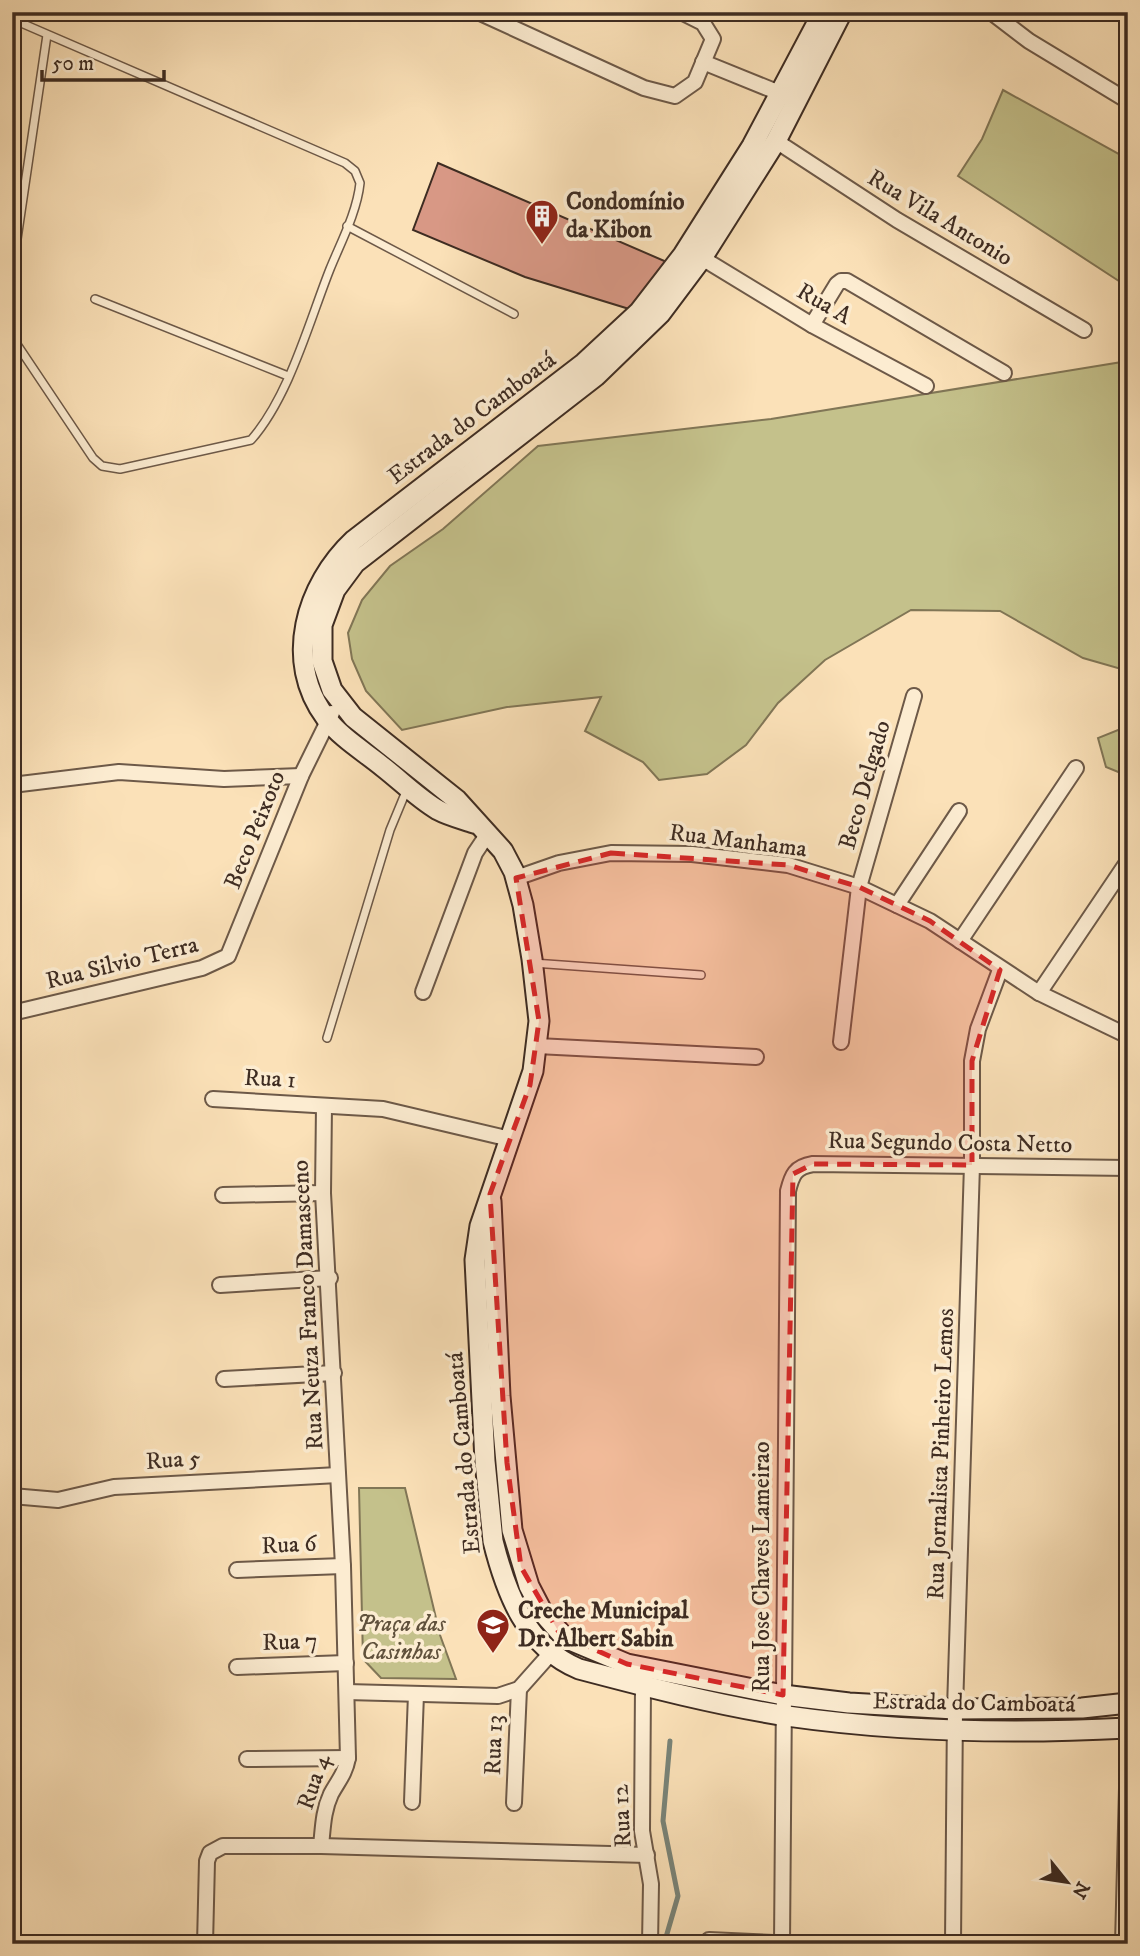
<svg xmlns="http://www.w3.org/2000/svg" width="1140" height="1956" font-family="'IM FELL DW Pica',serif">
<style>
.green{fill:#c4c18b;stroke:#817656;stroke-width:2}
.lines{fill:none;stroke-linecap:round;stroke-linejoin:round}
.stream{stroke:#788378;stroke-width:5}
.building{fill:#d89885;stroke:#3e2c22;stroke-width:2}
.lane-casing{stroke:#6d5948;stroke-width:10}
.street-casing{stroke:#6d5948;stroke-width:18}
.secondary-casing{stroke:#3e2c22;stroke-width:23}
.lane{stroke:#fcecd1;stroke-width:7}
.street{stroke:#fcecd1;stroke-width:14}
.secondary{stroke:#fcecd1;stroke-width:19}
.marked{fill:#d62828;fill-opacity:0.2;stroke:#d62828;stroke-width:5;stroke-dasharray:14 9;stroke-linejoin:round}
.labels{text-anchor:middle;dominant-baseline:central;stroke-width:7;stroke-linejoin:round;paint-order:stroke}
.poi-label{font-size:24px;font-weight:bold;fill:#3e2c22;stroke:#fcecd1;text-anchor:start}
.street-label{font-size:24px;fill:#3e2c22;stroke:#fcecd1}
.park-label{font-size:24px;font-style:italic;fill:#60513c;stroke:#fcecd1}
</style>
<rect width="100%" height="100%" fill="#fbe1b8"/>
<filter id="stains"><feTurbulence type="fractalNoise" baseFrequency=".00286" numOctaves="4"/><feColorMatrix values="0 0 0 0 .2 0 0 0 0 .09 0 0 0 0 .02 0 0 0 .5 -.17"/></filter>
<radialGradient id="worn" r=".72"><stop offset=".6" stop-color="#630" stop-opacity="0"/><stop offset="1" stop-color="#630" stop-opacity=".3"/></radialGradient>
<g class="green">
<polygon points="1003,90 1128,159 1128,287 958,176 982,139"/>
<polygon points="1128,361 1128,671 1083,658 1000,611 911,610 825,660 778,703 746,745 707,774 659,780 643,762 585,731 601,697 507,707 402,730 366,691 352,659 348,633 362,600 390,566 443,529 538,446 771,419"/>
<polygon points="1128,726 1128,776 1106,767 1098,738"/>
<polygon points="359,1488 405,1488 440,1635 456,1679 381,1678 363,1659"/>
</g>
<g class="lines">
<polyline class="stream" points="664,1944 678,1896 663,1821 670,1741"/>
</g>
<polygon class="building" points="438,163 669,263 639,312 525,277 413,230"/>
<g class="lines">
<defs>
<g id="lane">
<path d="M12,19L345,163L355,171L360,183C357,212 341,242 330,269C309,322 289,397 251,440L120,469L102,466L93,458L12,337"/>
<polyline points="347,226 514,314"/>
<polyline points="12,273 47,35"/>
<polyline points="95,299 288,376"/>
<polyline points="533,963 701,975"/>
<polyline points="327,1038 390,830 407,789"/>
</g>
<g id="street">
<polyline points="478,12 644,88 675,96 695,82 713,39 703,23 681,12"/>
<polyline points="991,12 1029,41 1128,101"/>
<polyline points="703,62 787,96"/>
<polyline points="776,141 897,220 1084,330"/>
<polyline points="702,258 812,325 926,386"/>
<polyline points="812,325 837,284 841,281 847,281 1004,373"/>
<polyline points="12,785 119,772 224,779 301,776"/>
<polyline points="516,878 559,863 611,853 692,854 788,865 859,887 930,921 1039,993 1128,1036"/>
<polyline points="897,905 959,811"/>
<polyline points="960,941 1076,768"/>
<polyline points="423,992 475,853 487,835"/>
<polyline points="1039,993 1128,861"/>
<polyline points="12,1013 202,968 228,956 301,776 332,713"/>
<polyline points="841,1042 859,887 914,696"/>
<polyline points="537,1046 756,1057"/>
<polyline points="213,1099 383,1109 510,1139"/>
<polyline points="223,1195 323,1193"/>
<polyline points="220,1285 330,1278"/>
<polyline points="224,1379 334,1373"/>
<polyline points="12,1496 58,1500 114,1487 338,1475"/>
<polyline points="237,1570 343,1566"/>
<polyline points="1128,1664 1128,1718"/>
<polyline points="237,1667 346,1663"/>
<polyline points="643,1686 642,1831 651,1884 650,1944"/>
<polyline points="347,1692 498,1696 519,1689 551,1653"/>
<polyline points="247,1759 348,1758"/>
<polyline points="412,1802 416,1694"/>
<polyline points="514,1803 519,1689"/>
<path d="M321,1846C323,1828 323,1811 331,1794C338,1781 345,1774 348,1758L343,1566L323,1193L324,1106"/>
<polyline points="709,1940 796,1944"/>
<polyline points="205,1944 207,1861 210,1853 223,1846 321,1846 647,1855"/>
<path d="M782,1944L788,1191C792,1175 795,1167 813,1164L1128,1168"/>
<polyline points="953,1944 955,1709 972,1165 972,1061 978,1029 1000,970"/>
<polyline points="1123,1944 1128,1749"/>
</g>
<g id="secondary">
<path d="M842,12L776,141L702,258L660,314L596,376L355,563L335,590L322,625V661L332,690L353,717L457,800L503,851L514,872L523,905L532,959L539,1021L533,1071L480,1226L475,1260L485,1461L493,1541C506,1593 526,1647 579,1669C647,1687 717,1705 787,1716C899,1732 1014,1734 1128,1728"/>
<path d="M474,823C462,819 449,816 438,810C419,799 401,781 383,767C365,752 341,738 326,718C283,661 306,585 354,540L584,363L639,312L683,255L752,146L823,12"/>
<polyline points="491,1201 500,1396 512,1530 529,1586 543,1613 565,1638 627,1664 783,1695 849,1703 955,1709 1082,1708 1128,1703"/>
</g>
</defs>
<use href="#lane" class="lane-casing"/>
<use href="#street" class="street-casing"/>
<use href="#secondary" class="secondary-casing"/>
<use href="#lane" class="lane"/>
<use href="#street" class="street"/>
<use href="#secondary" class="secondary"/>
</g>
<path class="marked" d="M611,853L788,865L859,887L930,921L1000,970L972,1061V1165L813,1164L793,1174L783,1695L627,1664L560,1634L521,1567L507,1463L490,1194L530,1085L539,1021L516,878Z"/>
<defs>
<symbol id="building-pin" viewBox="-11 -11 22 30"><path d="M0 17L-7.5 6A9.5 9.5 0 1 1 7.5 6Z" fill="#8f2418" stroke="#fcecd1"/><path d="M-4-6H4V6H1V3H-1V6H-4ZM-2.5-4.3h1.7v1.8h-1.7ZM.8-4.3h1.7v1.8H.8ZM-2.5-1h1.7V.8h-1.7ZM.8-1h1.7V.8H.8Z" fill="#fff"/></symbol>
<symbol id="school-pin" viewBox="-11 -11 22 30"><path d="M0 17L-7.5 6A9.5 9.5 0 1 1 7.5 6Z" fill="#8f2418" stroke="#fcecd1"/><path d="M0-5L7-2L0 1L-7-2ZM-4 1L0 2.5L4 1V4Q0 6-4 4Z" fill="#fff"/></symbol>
</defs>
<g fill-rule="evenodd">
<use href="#building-pin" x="523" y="197" width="38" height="52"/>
<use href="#school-pin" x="474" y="1606" width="38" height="52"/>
</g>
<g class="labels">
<g class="poi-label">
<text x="566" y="202">Condomínio<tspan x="566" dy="28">da Kibon</tspan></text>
<text x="518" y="1611">Creche Municipal<tspan x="518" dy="28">Dr. Albert Sabin</tspan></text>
</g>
<g class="street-label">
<text transform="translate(940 218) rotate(31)">Rua Vila Antonio</text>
<text transform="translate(824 304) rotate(30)">Rua A</text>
<text transform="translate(472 418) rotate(-37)">Estrada do Camboatá</text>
<text transform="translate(865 785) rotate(-74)">Beco Delgado</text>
<text transform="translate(255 830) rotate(-68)">Beco Peixoto</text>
<text transform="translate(738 841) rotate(7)">Rua Manhama</text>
<text transform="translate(122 963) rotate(-14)">Rua Silvio Terra</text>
<text transform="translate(270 1079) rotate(3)">Rua 1</text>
<text transform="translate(950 1143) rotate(1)">Rua Segundo Costa Netto</text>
<text transform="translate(308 1305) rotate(-93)">Rua Neuza Franco Damasceno</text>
<text transform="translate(464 1453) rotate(-95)">Estrada do Camboatá</text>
<text transform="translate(941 1454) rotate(-88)">Rua Jornalista Pinheiro Lemos</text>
<text transform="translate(173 1460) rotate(-4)">Rua 5</text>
<text transform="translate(289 1545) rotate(-3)">Rua 6</text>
<text transform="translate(762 1567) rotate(-90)">Rua Jose Chaves Lameirao</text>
<text transform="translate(290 1642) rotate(-2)">Rua 7</text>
<text transform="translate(974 1703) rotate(1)">Estrada do Camboatá</text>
<text transform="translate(494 1745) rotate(-88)">Rua 13</text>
<text transform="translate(314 1782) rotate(-71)">Rua 4</text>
<text transform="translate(622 1816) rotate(-93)">Rua 12</text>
</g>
<g class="park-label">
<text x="401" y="1624">Praça das<tspan x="401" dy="28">Casinhas</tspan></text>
</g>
</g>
<rect width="1140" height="1956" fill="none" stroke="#fbe1b8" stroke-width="42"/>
<rect x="14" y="14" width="1112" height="1928" fill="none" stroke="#3e2c22" stroke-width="3.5"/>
<rect x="21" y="21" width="1098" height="1914" fill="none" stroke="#3e2c22" stroke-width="2"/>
<g transform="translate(1067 1882) rotate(120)" stroke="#fcecd1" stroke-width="5" paint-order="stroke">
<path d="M0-5L12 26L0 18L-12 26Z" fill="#3e2c22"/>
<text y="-10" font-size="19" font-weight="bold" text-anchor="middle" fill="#3e2c22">N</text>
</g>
<path d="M42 70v10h122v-10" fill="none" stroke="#3e2c22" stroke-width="3.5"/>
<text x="52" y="70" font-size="21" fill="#3e2c22" stroke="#fcecd1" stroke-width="5" paint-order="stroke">50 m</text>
<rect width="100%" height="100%" filter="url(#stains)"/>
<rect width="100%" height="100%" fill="url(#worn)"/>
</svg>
